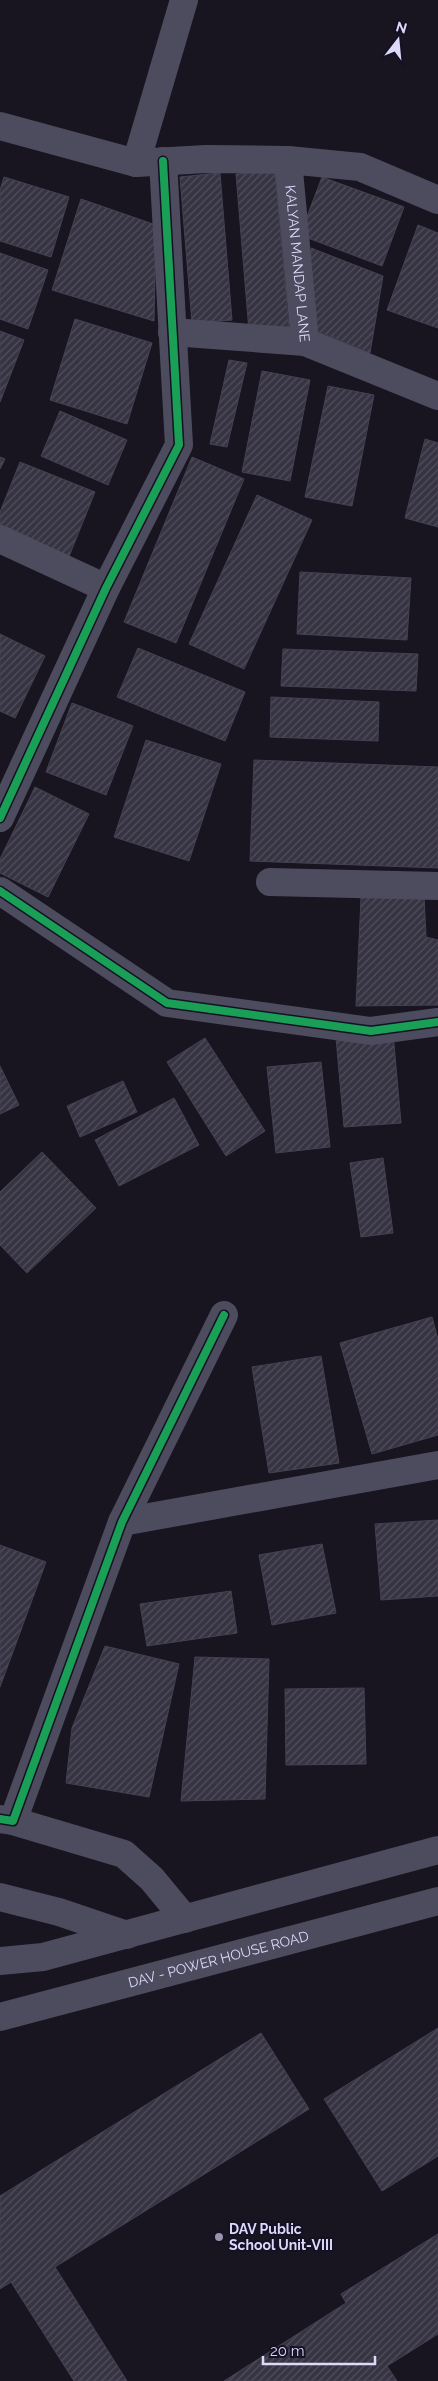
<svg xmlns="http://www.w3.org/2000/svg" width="438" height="2381" font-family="Raleway,sans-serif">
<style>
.building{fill:url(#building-hatch);stroke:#454153}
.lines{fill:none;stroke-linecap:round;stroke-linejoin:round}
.minor{stroke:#4d4c5f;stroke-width:28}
.tertiary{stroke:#4d4c5f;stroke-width:28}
.cycleway-casing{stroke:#151124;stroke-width:11}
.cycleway{stroke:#1a9f57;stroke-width:8}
.poi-dot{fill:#9894ae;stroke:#151124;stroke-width:2}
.labels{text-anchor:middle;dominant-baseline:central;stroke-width:4;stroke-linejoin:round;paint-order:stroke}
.street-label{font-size:14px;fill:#ddd9fb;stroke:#151124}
.poi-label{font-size:14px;font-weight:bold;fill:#ddd9fb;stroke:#151124;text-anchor:start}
</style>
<defs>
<pattern id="building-hatch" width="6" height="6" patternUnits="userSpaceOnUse" patternTransform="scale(1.25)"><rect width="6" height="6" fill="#363342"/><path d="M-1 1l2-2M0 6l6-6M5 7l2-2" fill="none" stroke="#53505e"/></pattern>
</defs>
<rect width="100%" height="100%" fill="#181520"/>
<g class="building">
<polygon points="275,171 289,328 249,331 236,174"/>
<polygon points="220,173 232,320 192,323 180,177"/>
<polygon points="4,177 69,197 51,257 0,241 0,190"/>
<polygon points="322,177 404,207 382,266 300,235"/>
<polygon points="81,199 156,225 154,321 52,290"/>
<polygon points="418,225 438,233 438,328 387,310"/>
<polygon points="311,248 383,276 370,353 309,328"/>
<polygon points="0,253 48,270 28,329 0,319"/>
<polygon points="75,319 152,343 127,424 50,400"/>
<polygon points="0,331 24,340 0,402"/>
<polygon points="229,360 247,363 227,447 210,444"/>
<polygon points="262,371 310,380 290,481 242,472"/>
<polygon points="328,386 374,395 352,506 305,497"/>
<polygon points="60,411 127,440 108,485 41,456"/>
<polygon points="425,439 438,443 438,527 405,518"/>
<polygon points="0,457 5,459 0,469"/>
<polygon points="192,457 244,479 176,643 124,622"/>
<polygon points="20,462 95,492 68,559 0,531 0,512"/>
<polygon points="257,495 312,520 244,669 189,644"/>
<polygon points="300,572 411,578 407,640 297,634"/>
<polygon points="0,634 45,656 15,718 0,711"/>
<polygon points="138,648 245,692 225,741 117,697"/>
<polygon points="283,649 418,654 416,691 281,686"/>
<polygon points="271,697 379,702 378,741 270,737"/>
<polygon points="72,703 133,726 106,795 46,772"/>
<polygon points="146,740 221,764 189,861 114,837"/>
<polygon points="254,760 438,767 438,868 250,861"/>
<polygon points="35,787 89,814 48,897 0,873 0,859"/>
<polygon points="424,895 426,937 438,940 438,1005 356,1006 361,898"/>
<polygon points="393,1033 401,1123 344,1127 336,1038"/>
<polygon points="205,1038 265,1131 226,1156 167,1062"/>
<polygon points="321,1062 330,1147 276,1153 267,1067"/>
<polygon points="0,1066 19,1105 0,1114"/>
<polygon points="123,1081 137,1112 80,1137 67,1106"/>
<polygon points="174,1098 199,1145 119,1186 95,1140"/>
<polygon points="42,1152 96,1208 27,1273 0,1245 0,1192"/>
<polygon points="383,1158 393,1233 361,1237 350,1163"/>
<polygon points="432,1317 438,1339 438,1435 372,1454 340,1343"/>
<polygon points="321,1356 339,1463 269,1473 252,1367"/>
<polygon points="438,1520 438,1596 381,1600 375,1524"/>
<polygon points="322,1544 336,1613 272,1625 259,1555"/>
<polygon points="0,1545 46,1562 0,1687"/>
<polygon points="231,1591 237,1633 147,1646 140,1604"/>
<polygon points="105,1646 179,1664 149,1797 66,1783 72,1728"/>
<polygon points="195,1657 269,1659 265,1799 181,1801"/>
<polygon points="364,1688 366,1764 286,1765 285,1689"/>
<polygon points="438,2028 438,2156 382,2191 324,2099"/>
<polygon points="261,2033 309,2109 55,2267 127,2381 74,2381 11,2282 0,2289 0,2196"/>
<polygon points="438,2234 438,2334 387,2366 397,2381 224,2381 346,2303 341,2294"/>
</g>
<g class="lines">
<g class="minor">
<polyline points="0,126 136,163 206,159 288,160 360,167 438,200"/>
<path id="s1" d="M288,160L305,342L438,396"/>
<polyline points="136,163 184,0"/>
<polyline points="172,332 305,342"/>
<polyline points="0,539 106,588"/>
<polyline points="0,818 106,588 179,445 163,161"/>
<polyline points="270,882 438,886"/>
<polyline points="0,891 167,1003 371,1031 438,1022"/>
<polyline points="122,1522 438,1465"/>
<polyline points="0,1819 13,1821 122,1522 224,1315"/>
<polyline points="13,1821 124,1854 152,1879 185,1919"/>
</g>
<g class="tertiary">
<polyline points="0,1897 59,1912 127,1935"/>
<polyline points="0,1961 43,1957 438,1850"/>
<path id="s2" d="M0,2017L438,1901"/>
</g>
<defs>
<g id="cycleway">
<polyline points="0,818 106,588 179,445 163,161"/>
<polyline points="0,891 167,1003 371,1031 438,1022"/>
<polyline points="0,1819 13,1821 122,1522 224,1315"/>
</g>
</defs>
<use href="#cycleway" class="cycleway-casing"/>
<use href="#cycleway" class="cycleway"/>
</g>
<circle class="poi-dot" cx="219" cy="2237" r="5"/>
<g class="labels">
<g class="street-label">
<text stroke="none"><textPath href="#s1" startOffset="104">KALYAN MANDAP LANE</textPath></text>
<text stroke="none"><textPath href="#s2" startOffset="226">DAV - POWER HOUSE ROAD</textPath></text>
</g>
<g class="poi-label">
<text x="229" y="2229">DAV Public<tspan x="229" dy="16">School Unit-VIII</tspan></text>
</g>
</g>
<g transform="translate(398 40) rotate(16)" stroke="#151124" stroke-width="4" paint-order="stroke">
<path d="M0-4L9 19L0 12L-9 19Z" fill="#ddd9fb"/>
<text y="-8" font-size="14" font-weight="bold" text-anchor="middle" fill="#ddd9fb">N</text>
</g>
<path d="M263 2356v8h112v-8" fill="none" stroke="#ddd9fb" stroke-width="2.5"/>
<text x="270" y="2356" font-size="15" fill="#ddd9fb" stroke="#151124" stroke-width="4" paint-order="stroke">20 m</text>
</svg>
